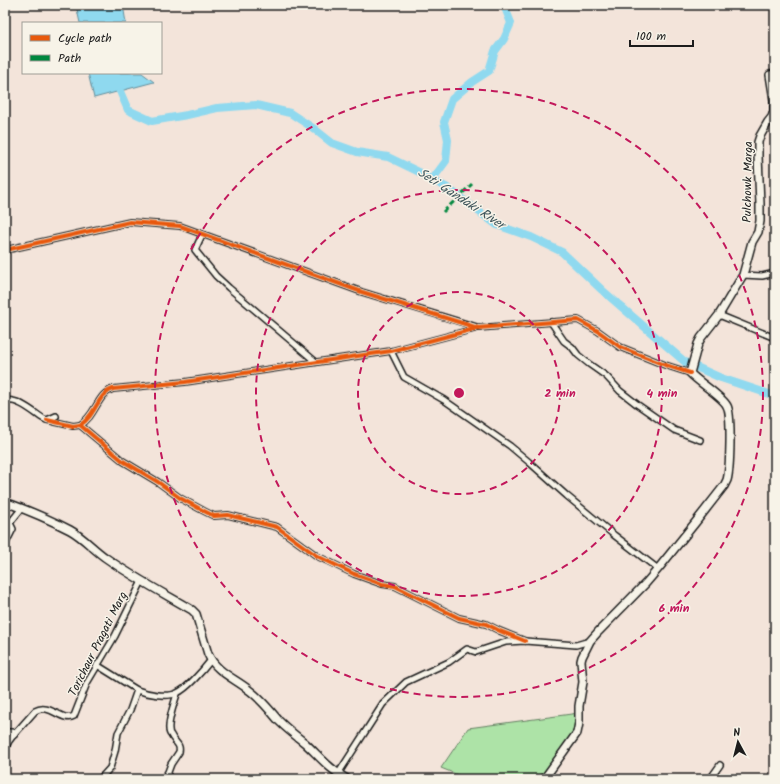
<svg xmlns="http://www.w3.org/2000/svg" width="780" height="784" font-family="Kalam,sans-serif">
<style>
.green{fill:#ade3a7;stroke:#648062}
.water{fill:#8fd9ef;stroke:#618d9b}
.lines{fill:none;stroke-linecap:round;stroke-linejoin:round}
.river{stroke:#8fd9ef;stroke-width:8}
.minor-casing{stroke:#1c1c1c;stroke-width:8}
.secondary-casing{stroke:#1c1c1c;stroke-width:10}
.minor{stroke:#f7f3e8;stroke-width:5}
.secondary{stroke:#f7f3e8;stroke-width:7}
.quiet{stroke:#00873e;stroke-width:3;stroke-dasharray:6 3;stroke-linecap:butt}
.cycleway-casing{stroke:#f7f3e8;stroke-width:6}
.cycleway{stroke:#e8590c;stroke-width:4}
.ring{fill:none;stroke:#c2185b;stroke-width:2;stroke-dasharray:7 5}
.labels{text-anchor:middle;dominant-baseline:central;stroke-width:3;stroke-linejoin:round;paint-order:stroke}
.street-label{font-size:12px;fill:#1c1c1c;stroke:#f7f3e8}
.water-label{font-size:13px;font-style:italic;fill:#3e555b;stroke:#f7f3e8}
.centre{fill:#c2185b;stroke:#f7f3e8;stroke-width:2}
.ring-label{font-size:12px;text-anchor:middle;font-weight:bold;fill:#c2185b;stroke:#f7f3e8;stroke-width:3;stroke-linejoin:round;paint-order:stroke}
</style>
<rect width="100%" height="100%" fill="#f3e4da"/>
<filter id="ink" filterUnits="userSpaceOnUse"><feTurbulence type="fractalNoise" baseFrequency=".025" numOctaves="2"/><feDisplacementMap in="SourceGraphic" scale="8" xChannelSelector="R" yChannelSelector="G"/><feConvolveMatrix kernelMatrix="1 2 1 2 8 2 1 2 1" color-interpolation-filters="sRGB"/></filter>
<g filter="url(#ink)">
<polygon class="green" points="579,713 579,723 544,779 468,779 441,768 468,728"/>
<g class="water">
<polygon points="76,5 123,5 126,23 80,23"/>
<polygon points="88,73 142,73 154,82 94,98"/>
</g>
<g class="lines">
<g class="river">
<polyline points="114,73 116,82 128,110 152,121 187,115 217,108 256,105 290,113 313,128 332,143 357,152 388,157 419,172 432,180 446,187 497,225 531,237 562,252 602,290 685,362 721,378 775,396"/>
<polyline points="432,180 446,161 448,140 444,122 452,99 472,82 489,71 495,51 504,39 511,23 504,5"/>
</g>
<defs>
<g id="minor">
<polyline points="202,235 195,250 216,276 229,288 316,362"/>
<polyline points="5,250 10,249 130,222 180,226 362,292 477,327"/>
<polyline points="743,275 762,276 775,273"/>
<polyline points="719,315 775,338"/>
<polyline points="551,322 564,341 572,347 578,355 589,364 606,376 620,391 638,405 674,430 700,440"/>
<polyline points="391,351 404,377 444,400 510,446 529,462 567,496 614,535 658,569"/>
<path d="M5,401C18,398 33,412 44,419L47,420L56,416"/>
<polyline points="47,420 73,426 80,425 123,461 158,482 180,498 204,511 214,516 228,515 277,527 317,556 354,574 382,584 395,586 459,618 486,624 500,631 525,641"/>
<path d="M80,425C96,416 97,394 113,389L185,382L331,360L391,351L478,328L578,320L598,331L620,347L665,365L690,373"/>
<polyline points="5,522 10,523 22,508"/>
<polyline points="5,545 13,529 10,523"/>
<polyline points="97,665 137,690"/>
<polyline points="5,732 13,732 14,735"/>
<path d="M5,749L9,741L12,737L35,711C50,702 62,723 74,716L87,683L115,636L142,581"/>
<path d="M100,779L110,768L115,751L118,733L130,710L137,690C147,694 167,698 177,693C187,689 204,669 211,660"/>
<path d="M163,779L168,772L171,764L179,752C181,744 174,742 171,735C170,734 169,731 169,729C168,720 174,704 177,694"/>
<polyline points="338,779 338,774 383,704 406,682 449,662 467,649 476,652 506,642 525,641 576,645 590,641"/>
<polyline points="710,779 720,765"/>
</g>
<g id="secondary">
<path d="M5,502C27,510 49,519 70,530C83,537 93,549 106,558C133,577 163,593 192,610L196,614L208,654C216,672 234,678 249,690C261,699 270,710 279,721C287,729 296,736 305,743C319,756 330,770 347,779"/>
<path d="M544,779L577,733L579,723V706L583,682L581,661L582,657L590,641L598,632L646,583L658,569L695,523L724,486C725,484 726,482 727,480C730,470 732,415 727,406C723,397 698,382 690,373L698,344L701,338L719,315L743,275L752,242L758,232L760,221V204L758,156V142L760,136L768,122L772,117L774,111V100L770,75L775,74"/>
</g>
</defs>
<use href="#minor" class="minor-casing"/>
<use href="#secondary" class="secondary-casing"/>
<use href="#minor" class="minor"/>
<use href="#secondary" class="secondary"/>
<polyline class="quiet" points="443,212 472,184"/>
<defs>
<g id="cycleway">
<polyline points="5,250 10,249 130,222 180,226 362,292 478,328"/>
<polyline points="47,420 73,426 80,425 123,461 158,482 180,498 204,511 214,516 228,515 277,527 317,556 354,574 382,584 395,586 459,618 486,624 500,631 525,641"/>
<path d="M80,425C96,416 97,394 113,389L185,382L331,360L391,351L478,328L578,320L598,331L620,347L665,365L690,373"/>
</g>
</defs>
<use href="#cycleway" class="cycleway-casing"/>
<use href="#cycleway" class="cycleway"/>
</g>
</g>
<g class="ring">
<circle cx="459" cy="393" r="101"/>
<circle cx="459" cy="393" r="203"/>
<circle cx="459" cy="393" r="304"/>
</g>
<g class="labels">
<g class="street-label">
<text transform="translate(748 182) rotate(-89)">Pulchowk Marga</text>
<text transform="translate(98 644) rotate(-63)">Torichaur Pragati Marg</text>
</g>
<g class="water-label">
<text transform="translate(461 199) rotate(33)">Seti Gandaki River</text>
</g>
</g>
<circle cx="459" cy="393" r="6" class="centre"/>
<g class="ring-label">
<text x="560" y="397">2 min</text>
<text x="662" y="397">4 min</text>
<text x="674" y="612">6 min</text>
</g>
<rect width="780" height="784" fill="none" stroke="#f7f3e8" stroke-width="20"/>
<rect x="10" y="10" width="760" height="764" fill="none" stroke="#1c1c1c" stroke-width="1.5" filter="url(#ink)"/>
<rect x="22" y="22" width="140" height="52" fill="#f7f3e8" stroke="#9f9d96"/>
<rect x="30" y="35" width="20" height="6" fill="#e8590c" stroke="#9f9d96"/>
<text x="58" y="42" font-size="12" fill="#1c1c1c">Cycle path</text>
<rect x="30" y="55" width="20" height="6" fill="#00873e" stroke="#9f9d96"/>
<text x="58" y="62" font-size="12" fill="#1c1c1c">Path</text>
<g transform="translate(738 742) rotate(353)" stroke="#f7f3e8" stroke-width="3" paint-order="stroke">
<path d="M0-3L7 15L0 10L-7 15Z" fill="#1c1c1c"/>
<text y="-6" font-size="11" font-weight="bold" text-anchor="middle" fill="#1c1c1c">N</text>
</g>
<path d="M630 40v6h63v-6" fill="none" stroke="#1c1c1c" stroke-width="2"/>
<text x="636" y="40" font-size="12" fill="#1c1c1c" stroke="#f7f3e8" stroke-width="3" paint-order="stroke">100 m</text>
</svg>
